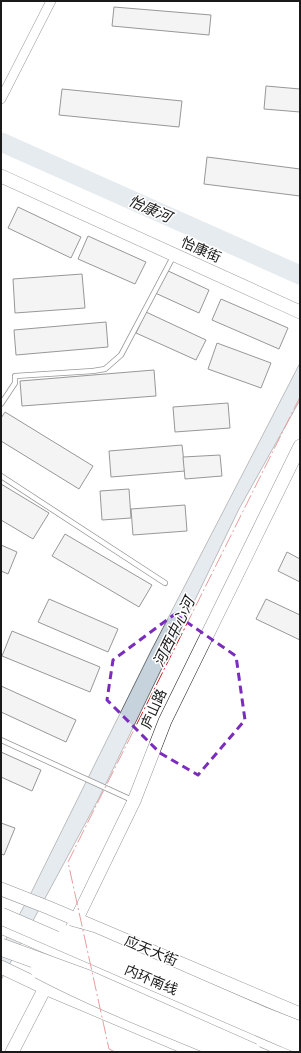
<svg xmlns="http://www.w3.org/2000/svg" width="301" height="1053" font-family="Karla,'Noto Sans SC',sans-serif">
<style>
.water{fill:#c6d2dc;stroke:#6a6a6a}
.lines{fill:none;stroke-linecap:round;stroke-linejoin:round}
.river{stroke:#c6d2dc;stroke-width:19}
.building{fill:#e6e6e6;stroke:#1a1a1a}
.lane-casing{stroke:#1a1a1a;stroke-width:6}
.street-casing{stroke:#1a1a1a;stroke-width:10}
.secondary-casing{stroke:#1a1a1a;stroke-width:14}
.primary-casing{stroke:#1a1a1a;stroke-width:16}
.lane{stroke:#fff;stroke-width:4.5}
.street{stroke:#fff;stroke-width:9}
.secondary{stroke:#fff;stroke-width:13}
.primary{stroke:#fff;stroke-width:15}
.highway-bridge-casing{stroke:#1a1a1a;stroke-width:18;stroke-linecap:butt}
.highway-bridge{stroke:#fff;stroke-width:17}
.power{stroke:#c62828;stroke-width:1;stroke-dasharray:14 3 2 3;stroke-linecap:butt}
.marked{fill:none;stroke:#7b2cbf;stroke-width:3;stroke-dasharray:8 5;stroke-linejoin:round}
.labels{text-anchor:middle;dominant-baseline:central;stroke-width:3;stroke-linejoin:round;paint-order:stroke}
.street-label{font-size:14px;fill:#1a1a1a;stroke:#fff}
.water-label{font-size:15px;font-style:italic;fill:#1a1a1a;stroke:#fff}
</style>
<rect width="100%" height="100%" fill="#fff"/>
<polygon class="water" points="300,363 300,400 239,509 98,800 1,980 1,948 29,897 151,651"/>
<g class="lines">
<polyline class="river" points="1,142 300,275"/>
</g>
<g class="building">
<polygon points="114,7 211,15 209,35 112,26"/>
<polygon points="266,86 300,89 300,112 264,109"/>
<polygon points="62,89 182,101 179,127 59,115"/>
<polygon points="207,157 300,169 300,196 204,184"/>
<polygon points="18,207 81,237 71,258 8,228"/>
<polygon points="88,236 146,262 135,284 78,259"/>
<polygon points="164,269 209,290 199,313 153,292"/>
<polygon points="82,274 85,308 15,313 13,279"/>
<polygon points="221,299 288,328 279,349 212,320"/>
<polygon points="146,312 206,340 196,360 136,333"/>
<polygon points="106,322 108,347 16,355 14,330"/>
<polygon points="217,343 271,363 261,388 208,369"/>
<polygon points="154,370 156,396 22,406 20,381"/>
<polygon points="228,403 230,428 175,432 173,407"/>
<polygon points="5,412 93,466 79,489 1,441 1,418"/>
<polygon points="182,445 185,471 111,477 109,451"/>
<polygon points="220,455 222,476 185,479 183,457"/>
<polygon points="1,484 49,513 33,539 1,520"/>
<polygon points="129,489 131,518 102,520 100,491"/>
<polygon points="185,505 187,531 133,535 131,509"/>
<polygon points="65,534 152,585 139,607 52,556"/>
<polygon points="1,545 17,552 8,574 1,571"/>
<polygon points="287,552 300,559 300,582 278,571"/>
<polygon points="49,599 118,629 108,652 38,622"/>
<polygon points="266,599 300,615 300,640 256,619"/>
<polygon points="12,631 100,667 90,692 2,656"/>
<polygon points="1,686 76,720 66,742 1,712"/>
<polygon points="1,752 41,770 32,791 1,777"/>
<polygon points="1,823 15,828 4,855 1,854"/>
</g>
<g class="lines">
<defs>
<g id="lane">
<polyline points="1,404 15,383 15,376 93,371 105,369 121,355 174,255"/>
<polyline points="1,476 165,583"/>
<polyline points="1,740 132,800"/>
</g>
<polyline id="street" points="1,99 51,1"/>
<g id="secondary">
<polyline points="1,176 300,312"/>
<polyline points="1,889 47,907 300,1014"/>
<polyline points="65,943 134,801 165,721 300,446"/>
<polyline points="1,967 45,988 196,1052"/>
<polyline points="12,1052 45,988 53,968"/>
</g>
<polyline id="primary" points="1,926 291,1052"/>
</defs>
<use href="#lane" class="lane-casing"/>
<use href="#street" class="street-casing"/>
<use href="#secondary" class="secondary-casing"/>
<use href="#primary" class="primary-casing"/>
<use href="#lane" class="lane"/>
<use href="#street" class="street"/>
<use href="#secondary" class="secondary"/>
<use href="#primary" class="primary"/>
<defs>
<g id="highway-bridge">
<polyline points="1,916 285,1039 300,1045"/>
<polyline points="67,934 92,941 264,1016 300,1030"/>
<polyline points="1,947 86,978 253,1052"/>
<path d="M39,970C98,1001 160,1025 221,1050"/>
</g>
</defs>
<use href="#highway-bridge" class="highway-bridge-casing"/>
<use href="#highway-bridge" class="highway-bridge"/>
<polyline class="power" points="115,1052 109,1049 68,862 300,397"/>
</g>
<path d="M0 0H301V1053H0ZM175,614L236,656L245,720L198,775L160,753L107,700L113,660Z" fill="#fff" fill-opacity=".55" fill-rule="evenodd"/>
<path class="marked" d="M175,614L236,656L245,720L198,775L160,753L107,700L113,660Z"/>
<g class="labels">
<g class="street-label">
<text transform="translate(201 250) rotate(24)">怡康街</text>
<text transform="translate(154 709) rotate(-66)">庐山路</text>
<text transform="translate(151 951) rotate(23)">应天大街</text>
<text transform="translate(151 980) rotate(23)">内环南线</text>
</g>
<g class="water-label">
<text transform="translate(150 209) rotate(24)">怡康河</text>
<text transform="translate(174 632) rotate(-64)">河西中心河</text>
</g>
</g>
<rect width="301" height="1053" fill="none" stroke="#1a1a1a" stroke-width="4"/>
</svg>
